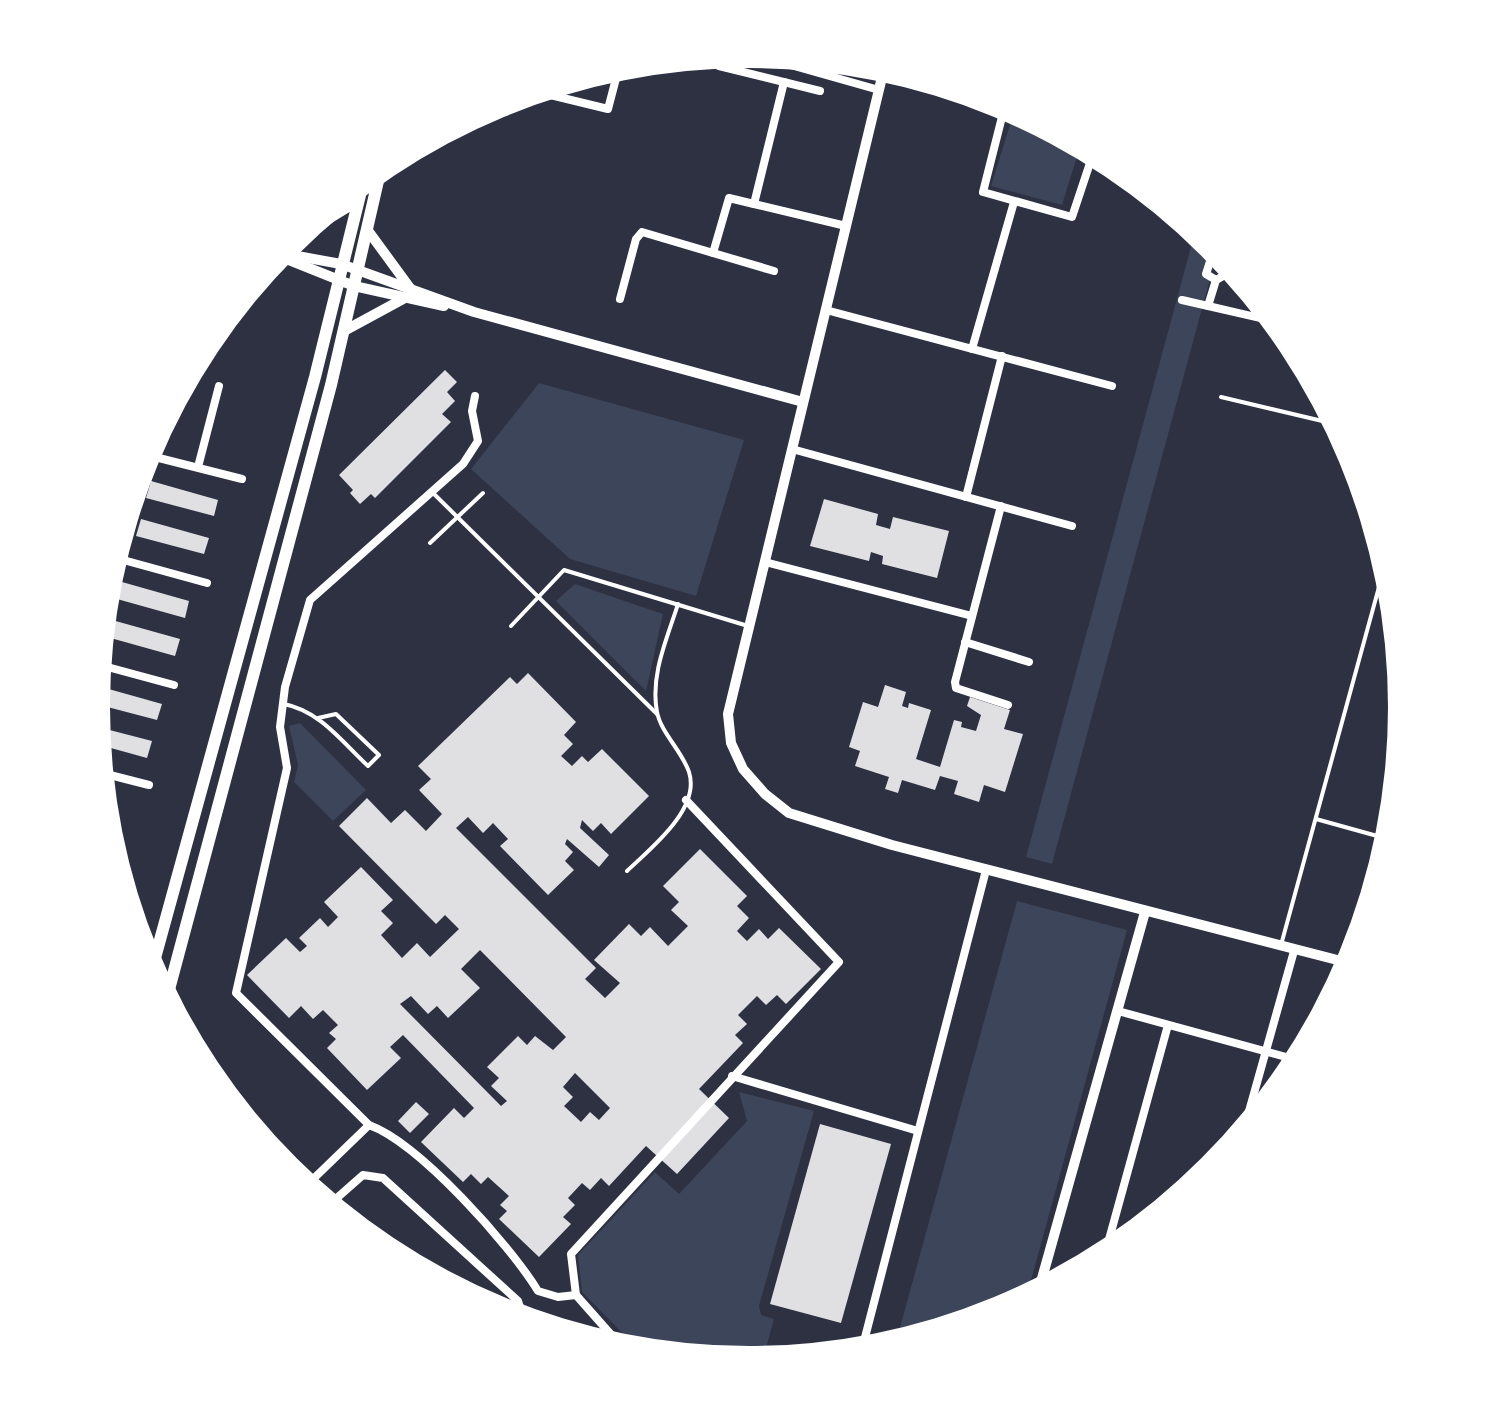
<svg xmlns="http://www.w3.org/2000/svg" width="1498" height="1414" font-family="Commissioner,sans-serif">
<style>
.green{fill:#3c4559}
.building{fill:#e0e0e3;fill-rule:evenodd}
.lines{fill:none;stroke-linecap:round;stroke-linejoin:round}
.service{stroke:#fff;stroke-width:4}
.minor{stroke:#fff;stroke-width:8}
.tertiary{stroke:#fff;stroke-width:10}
.secondary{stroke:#fff;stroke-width:12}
</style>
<rect width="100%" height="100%" fill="#2d3142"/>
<g class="green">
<polygon points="1012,118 1038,125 1080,147 1062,205 991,186"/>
<polygon points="1195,232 1217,253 1052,864 1026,857"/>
<polygon points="539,383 744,440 696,596 570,559 471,469"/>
<polygon points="575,584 663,614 646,691 556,601"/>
<polygon points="300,723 366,790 333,821 294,782 298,765 289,726"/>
<polygon points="1017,901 1127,930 1027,1295 998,1310 896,1342"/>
<polygon points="739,1092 814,1111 759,1306 761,1315 774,1319 765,1352 781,1357 749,1360 638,1349 582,1292 578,1255 655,1172 679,1194 747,1121"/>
</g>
<g class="building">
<polygon points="445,370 457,382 447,392 455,401 442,414 451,422 375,498 371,494 360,504 350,493 353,490 339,475"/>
<polygon points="151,481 218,500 214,516 146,498"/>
<polygon points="824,499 878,514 876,525 890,529 893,517 949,531 937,578 882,564 883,556 871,552 869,561 810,546"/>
<polygon points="141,519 209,538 204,554 136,536"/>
<polygon points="122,582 189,601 185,618 117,599"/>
<polygon points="112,620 180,639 175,656 107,637"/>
<path d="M528,673L576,722L564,735L573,744L561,756L572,766L582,756L588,762L602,749L649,796L611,834L601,823L593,831L582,820L580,828L609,855L599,867L567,839L565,844L573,852L565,861L574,870L548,895L500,846L508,839L493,823L483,833L468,817L456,828L596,968L585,979L605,998L620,983L594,960L629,924L641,936L650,927L668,946L688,926L671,910L679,902L663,886L700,849L747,896L737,906L749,918L737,931L747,941L759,929L768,939L779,928L821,969L786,1004L777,995L766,1005L757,996L738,1015L747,1024L735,1035L743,1043L699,1089L729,1118L677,1174L646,1146L609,1186L601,1178L590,1190L582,1183L568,1198L575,1205L563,1217L571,1224L539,1257L499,1219L507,1211L500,1205L509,1196L488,1177L481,1184L471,1174L463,1182L421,1142L454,1108L464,1118L474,1108L403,1035L390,1047L401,1058L367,1090L327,1048L336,1039L329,1033L338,1025L323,1010L313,1019L301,1006L289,1018L247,975L286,938L300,952L307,946L299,938L320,918L328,927L338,917L324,902L361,867L393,900L381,911L393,923L381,935L402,958L417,943L430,957L459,929L445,915L436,924L339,826L367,798L391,823L405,810L426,831L442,814L419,790L431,779L418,766L510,677L517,684ZM480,950L566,1037L553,1050L535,1036L527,1045L518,1036L487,1067L499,1078L491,1086L507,1101L501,1106L400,1004L411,996L428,1014L437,1006L448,1018L480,988L461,969ZM575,1073L610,1108L599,1120L590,1112L581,1122L564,1106L573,1097L563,1087Z"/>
<polygon points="885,685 906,692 902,706 908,708 909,703 931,710 916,759 940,767 954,720 962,722 961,727 976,731 981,715 967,706 970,697 1010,710 1004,729 1023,734 1005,792 984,785 979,802 954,794 958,781 940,776 935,790 902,780 898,793 885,789 889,777 855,766 860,751 849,747 863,702 878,707"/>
<polygon points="98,686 162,704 157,720 96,704"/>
<polygon points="98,727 152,741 147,758 100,745"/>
<polygon points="416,1102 429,1114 410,1133 398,1121"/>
<polygon points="820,1124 891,1144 841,1323 770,1304"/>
</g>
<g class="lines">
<g class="service">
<polyline points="1221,397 1335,424"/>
<polyline points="432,492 657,714"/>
<polyline points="430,543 483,493"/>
<polyline points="511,626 564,570 748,626"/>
<path d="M284,704C320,711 342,742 368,766L379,755L336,714L318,718"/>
<polyline points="1316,819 1388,839"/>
<path d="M627,871C650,849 701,809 689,772C682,751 661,733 657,712C650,675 667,639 678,604"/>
<polyline points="1281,945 1385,565"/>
</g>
<g class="minor">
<polyline points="752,54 879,90"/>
<polyline points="719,66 820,91"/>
<polyline points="784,82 754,204 846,226"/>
<polyline points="538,92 608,109 619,67"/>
<polyline points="1004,109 983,192 1072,217 1093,154"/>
<polyline points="1214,249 1206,274 1216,280"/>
<polyline points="713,253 729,198 754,204"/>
<polyline points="620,299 636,239 642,232 774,271"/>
<polyline points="1182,300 1273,321"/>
<polyline points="1208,306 1216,280 1232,271"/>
<polyline points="826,310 1112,386"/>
<polyline points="972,349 1014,202"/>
<path d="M475,396L472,411L478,441L463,464L310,600L285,687L280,727L287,768L236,993L369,1125C419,1143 510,1245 538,1291L558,1297L576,1295"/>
<polyline points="792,449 1072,526"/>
<polyline points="147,455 242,479"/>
<polyline points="198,467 219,386"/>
<polyline points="966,497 1002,356"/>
<polyline points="1001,506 955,682 956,688 1008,705"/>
<polyline points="116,558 207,583"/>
<polyline points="765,562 972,616"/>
<polyline points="105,618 148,455"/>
<polyline points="965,642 1029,662"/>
<polyline points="100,665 174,685"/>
<polyline points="102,773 149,785"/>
<polyline points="1118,1011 1297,1060"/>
<polyline points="732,1076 918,1131"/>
<polyline points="1244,1129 1294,951"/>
<polyline points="307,1185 369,1125"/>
<polyline points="334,1207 338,1197 363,1175 383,1178 518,1301 523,1317"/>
<polyline points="1105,1254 1168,1025"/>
<polyline points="622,1347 576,1295 571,1254 839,962 686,800"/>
<polyline points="862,1349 986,870"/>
</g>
<g class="tertiary">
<polyline points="884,69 728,714 731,743 743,769 765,794 789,813 892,845 1349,963"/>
<polyline points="369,232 410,288"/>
<polyline points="281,253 341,264 474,312 803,402"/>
<polyline points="284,258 354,286 444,306"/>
<polyline points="344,331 403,299"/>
<polyline points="1039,1289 1145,912"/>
</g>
<g class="secondary">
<polyline points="299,236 358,200"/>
<polyline points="152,969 315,377 363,183"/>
<polyline points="167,997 331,385 381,168"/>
</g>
</g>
<path d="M0 0H1498V1414H0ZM110 707a639 639 0 1 1 1278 0a639 639 0 1 1-1278 0Z" fill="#fff" fill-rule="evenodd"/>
</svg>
